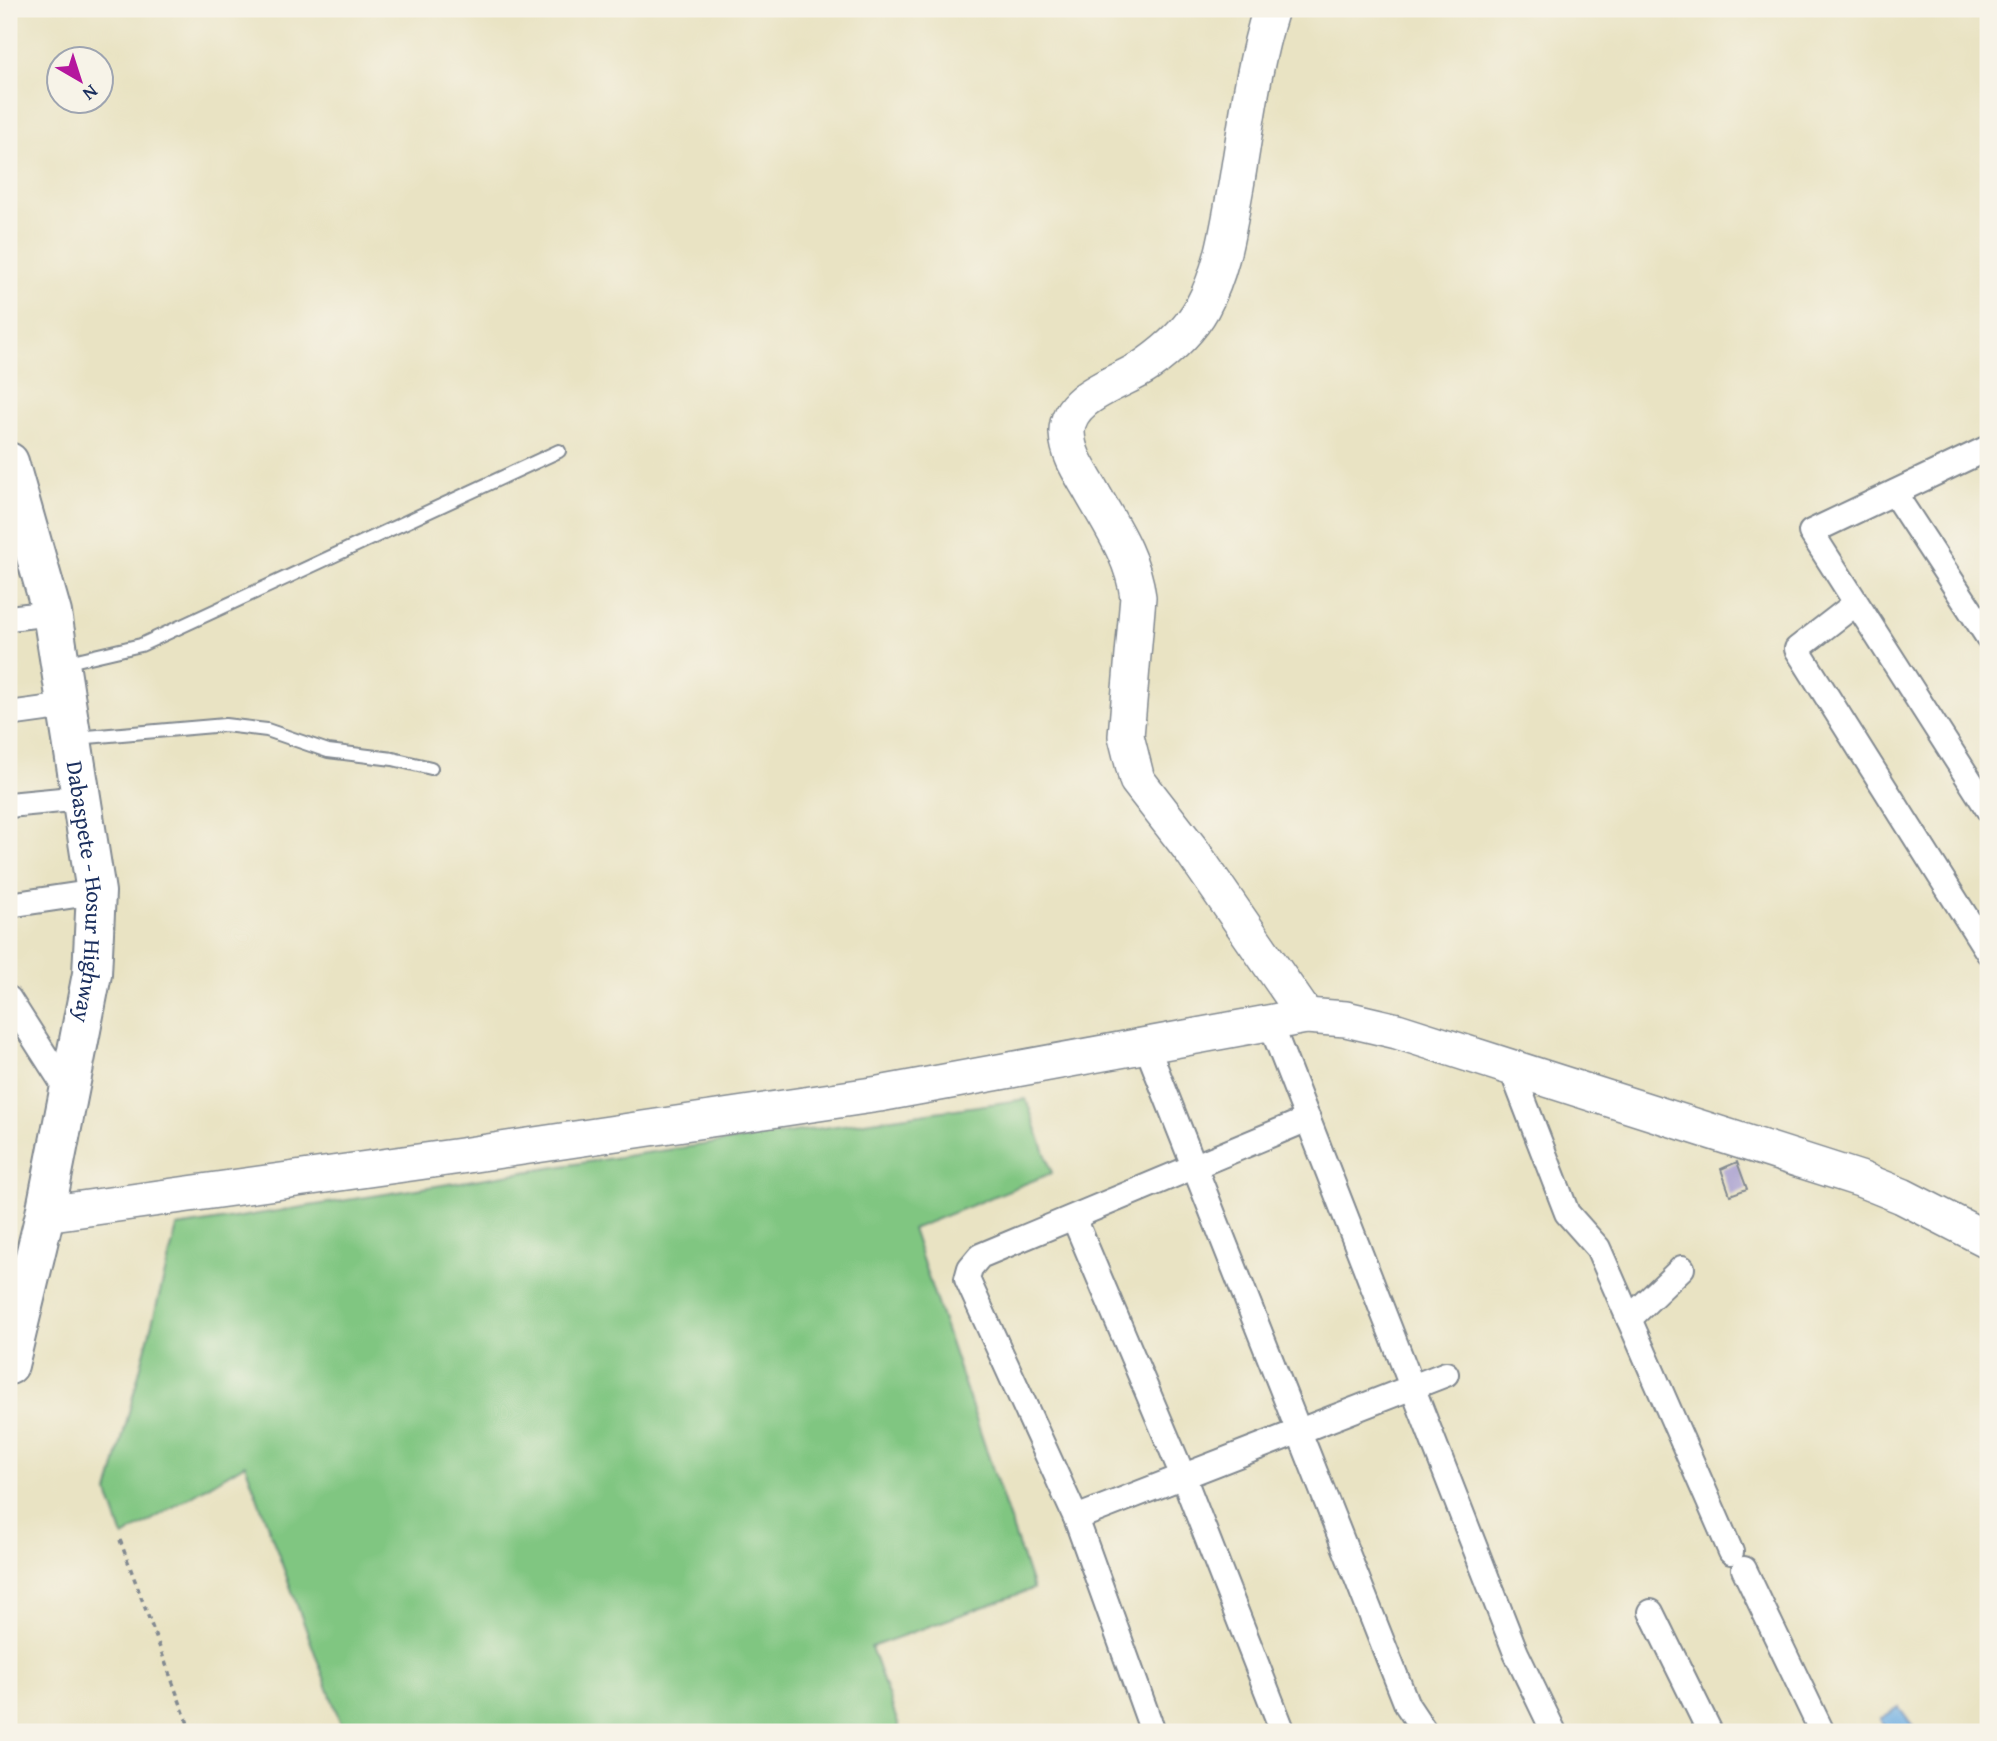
<svg xmlns="http://www.w3.org/2000/svg" width="1997" height="1741" font-family="'Gentium Book Plus',serif">
<style>
.green{fill:#80c681;stroke:#4e7a70;stroke-width:2}
.water{fill:#6eaee2;stroke:#446ea0;stroke-width:2}
.building{fill:#a9a0d0}
.lines{fill:none;stroke-linecap:round;stroke-linejoin:round}
.lane-casing{stroke:#828990;stroke-width:16}
.street-casing{stroke:#828990;stroke-width:28}
.secondary-casing{stroke:#828990;stroke-width:38}
.highway-casing{stroke:#828990;stroke-width:42}
.path{stroke:#828990;stroke-width:3.5;stroke-dasharray:5 5;stroke-linecap:butt}
.lane{stroke:#fff;stroke-width:12}
.street{stroke:#fff;stroke-width:24}
.secondary{stroke:#fff;stroke-width:35}
.highway{stroke:#fff;stroke-width:38}
.labels{text-anchor:middle;dominant-baseline:central;stroke-width:5;stroke-linejoin:round;paint-order:stroke}
.street-label{font-size:23px;fill:#1b2f5e;stroke:#f7f3e8}
</style>
<rect width="100%" height="100%" fill="#f7f3e8"/>
<filter id="ink" filterUnits="userSpaceOnUse"><feTurbulence type="fractalNoise" baseFrequency=".0143" numOctaves="2"/><feDisplacementMap in="SourceGraphic" scale="14" xChannelSelector="R" yChannelSelector="G"/><feConvolveMatrix kernelMatrix="1 2 1 2 8 2 1 2 1" color-interpolation-filters="sRGB"/></filter>
<filter id="wash" filterUnits="userSpaceOnUse"><feTurbulence type="fractalNoise" baseFrequency=".00686" numOctaves="4" result="noise"/><feDisplacementMap in="SourceGraphic" scale="28" xChannelSelector="R" yChannelSelector="G"/><feGaussianBlur stdDeviation="1.57" result="paint"/><feColorMatrix in="noise" values="0 0 0 0 0 0 0 0 0 0 0 0 0 0 0 0 0 1.4 0 .05"/><feComposite in="paint" operator="in"/></filter>
<g filter="url(#wash)">
<rect width="100%" height="100%" fill="#e9e3c3"/>
<polygon class="green" points="1026,1099 1052,1173 912,1229 1033,1589 871,1647 901,1732 344,1732 245,1464 123,1537 108,1493 177,1227 632,1155"/>
<polygon class="water" points="1899,1707 1899,1708 1917,1732 1888,1732 1880,1719"/>
<g id="blocks">
<polygon class="building" points="1737,1162 1747,1189 1730,1195 1721,1169"/>
</g>
</g>
<g filter="url(#ink)">
<use href="#blocks" fill-opacity="0" stroke="#828990" stroke-width="2"/>
<g class="lines">
<defs>
<g id="lane">
<polyline points="64,663 141,645 559,451"/>
<polyline points="76,738 225,725 267,730 328,751 393,759 431,768"/>
</g>
<g id="street">
<polyline points="1988,448 1811,532 1988,809"/>
<polyline points="1894,493 1988,637"/>
<polyline points="1855,604 1797,649 1988,952"/>
<polyline points="9,618 52,613"/>
<polyline points="9,714 67,706"/>
<polyline points="9,805 82,798"/>
<polyline points="9,905 96,892"/>
<polyline points="9,999 69,1093"/>
<polyline points="1271,1025 1516,1653 1554,1732"/>
<polyline points="1147,1047 1407,1705 1425,1732"/>
<polyline points="1511,1068 1567,1213 1598,1248 1731,1552"/>
<polyline points="1074,1218 1183,1476 1283,1732"/>
<polyline points="1629,1319 1682,1268"/>
<polyline points="1076,1518 1446,1374"/>
<polyline points="1744,1569 1822,1732"/>
<polyline points="1651,1612 1710,1732"/>
<polyline points="1153,1732 1076,1518 967,1279 970,1268 980,1256 1308,1119"/>
</g>
<g id="secondary">
<path d="M1271,9C1253,66 1246,126 1236,186C1228,229 1223,269 1202,308C1190,330 1168,350 1147,365C1122,383 1066,395 1067,433C1068,454 1079,470 1089,487C1109,523 1133,556 1138,597L1126,736L1137,780L1192,851L1306,1016"/>
<polyline points="45,1214 461,1156 879,1094 1306,1016 1346,1019 1397,1031 1860,1179 1902,1196 1988,1240"/>
</g>
<g id="highway">
<path id="s1" d="M9,462L52,613L96,892L92,974L45,1214L9,1365"/>
</g>
</defs>
<use href="#lane" class="lane-casing"/>
<use href="#street" class="street-casing"/>
<use href="#secondary" class="secondary-casing"/>
<use href="#highway" class="highway-casing"/>
<polyline class="path" points="120,1540 191,1732"/>
<use href="#lane" class="lane"/>
<use href="#street" class="street"/>
<use href="#secondary" class="secondary"/>
<use href="#highway" class="highway"/>
</g>
</g>
<g class="labels">
<g class="street-label">
<text stroke="none"><textPath href="#s1" startOffset="439">Dabaspete - Hosur Highway</textPath></text>
</g>
</g>
<rect width="1997" height="1741" fill="none" stroke="#f7f3e8" stroke-width="35"/>
<g transform="translate(80 80) rotate(141)"><circle r="33" fill="#f7f3e8" stroke="#9fa5b1" stroke-width="2"/>
<path d="M0-5L12 26L0 18L-12 26Z" fill="#b5179e"/>
<text y="-10" font-size="19" font-weight="bold" text-anchor="middle" fill="#1b2f5e">N</text>
</g>
</svg>
